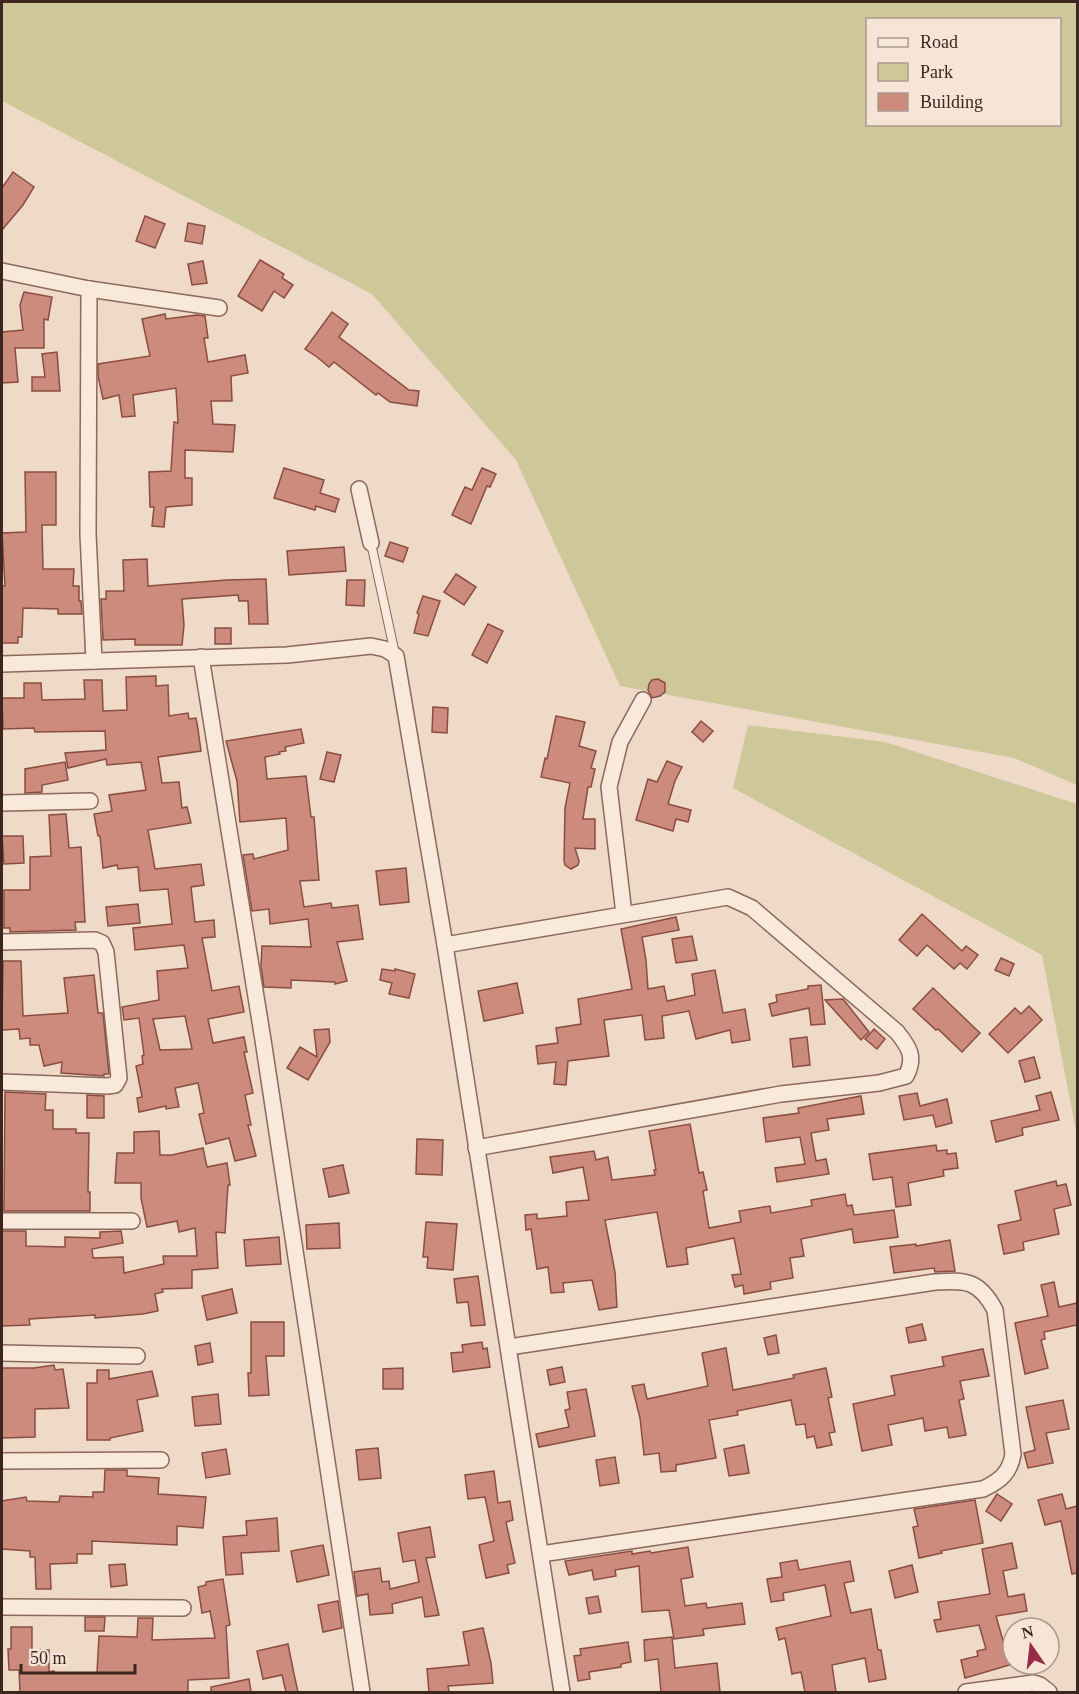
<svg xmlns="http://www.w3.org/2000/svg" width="1079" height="1694" font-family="'Times New Roman',serif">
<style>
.green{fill:#cdc79a;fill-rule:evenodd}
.building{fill:#cd8b7d;stroke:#8a4d41;stroke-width:1.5;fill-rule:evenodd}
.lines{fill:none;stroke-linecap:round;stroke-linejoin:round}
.service-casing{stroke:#8b695c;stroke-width:10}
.minor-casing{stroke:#8b695c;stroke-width:18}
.service{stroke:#f9e9da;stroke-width:8}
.minor{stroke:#f9e9da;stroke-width:15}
</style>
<rect width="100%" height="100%" fill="#efd9c7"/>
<g class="green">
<path d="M2,2H1077V785L1014,758L620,686L516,460L372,294L2,101ZM868,20H1060V124H868Z"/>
<polygon points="748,725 885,742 1077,804 1077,1136 1042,955 733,788"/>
</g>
<g class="building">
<polygon points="13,172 34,187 23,205 2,230 2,188"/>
<polygon points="145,216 165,224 155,248 136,241"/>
<polygon points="188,223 205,226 202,244 185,241"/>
<polygon points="260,260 284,274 282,278 293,285 284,298 274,291 262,311 238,296"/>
<polygon points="203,261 207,283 192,285 188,264"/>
<polygon points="24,292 52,297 48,320 44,319 44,348 15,348 18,382 2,383 2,332 23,330 20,305"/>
<polygon points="332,312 348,324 339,337 409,390 419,391 417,406 390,402 378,393 376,395 334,362 329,367 317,357 305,349"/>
<polygon points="165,314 166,319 197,315 205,316 208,338 204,338 208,362 245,355 248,373 231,376 232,401 211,401 213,424 235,425 233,452 185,450 185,478 192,478 192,505 166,507 164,527 152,526 154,507 150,507 149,472 171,471 174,422 178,423 176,388 133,395 135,416 122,417 119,395 103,399 98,376 98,364 150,356 142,319"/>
<polygon points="57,352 60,391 32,391 32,377 45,377 42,354"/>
<polygon points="284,468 324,480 320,493 339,499 335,512 316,506 315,510 274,498"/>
<polygon points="482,468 496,474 490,487 487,486 471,524 452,515 465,487 472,490"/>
<polygon points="25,472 56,472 56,525 42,525 43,569 74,569 73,586 79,586 79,601 81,601 82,614 58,614 58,609 23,608 22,637 18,637 18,643 2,643 2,586 5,586 2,533 26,532"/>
<polygon points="390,542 408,548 403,562 385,556"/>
<polygon points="344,547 346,571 289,575 287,551"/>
<polygon points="147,559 148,586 227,580 266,579 268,624 249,624 248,601 239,601 238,595 182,599 184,625 182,645 135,645 135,639 103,640 101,599 106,599 106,591 124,591 123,560"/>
<polygon points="456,574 476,587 464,605 444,592"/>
<polygon points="347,580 365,580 364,606 346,605"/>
<polygon points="423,596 440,601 428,636 414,633 419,614 417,613"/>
<polygon points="488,624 503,631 487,663 472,655"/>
<rect x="215" y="628" width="16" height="16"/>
<path d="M156,676V686L168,685L169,716L188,713L189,719L196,718L198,729L201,751L158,757L162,783L179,782L182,808L187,807L191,823L148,830L155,869L201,864L204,885L191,887L195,922L214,920L215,937L202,938L212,991L239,986L244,1012L208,1019L213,1043L244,1037L247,1052H244L253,1093L245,1095L251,1125H248L256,1156L235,1161L229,1138L206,1144L199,1114L204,1113L198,1083L175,1088L179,1107L166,1109V1106L139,1112L137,1098L142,1097L136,1066L143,1064L142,1056L144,1055L143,1047L139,1018L124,1020L122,1007L159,1000L157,971L188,968L184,945L135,950L133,928L172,924L168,889L140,891L138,867L118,869L117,865L103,868L100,836H98L94,814L112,811L109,795L146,790L141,762L107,765L106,759L68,768L65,753L106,750L105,731L35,732L34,728L3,729L2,698H24V683H41L42,700L85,699L84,680H102L103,711L127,710L126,677ZM185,1016L192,1049L160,1050L153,1019Z"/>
<polygon points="658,679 665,683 665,692 660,696 652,698 648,690 649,684 652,680"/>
<polygon points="433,707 448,708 447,733 432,732"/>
<polygon points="556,716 585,722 579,746 596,751 591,768 595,769 591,787 588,787 583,819 595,819 595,849 575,848 579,861 578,865 571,869 565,865 564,861 565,808 570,783 541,777 545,758 547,759"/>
<polygon points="701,721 713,731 703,742 692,732"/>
<polygon points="301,729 304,743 285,747 286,751 279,752 280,754 265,757 267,779 306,776 311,817 314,817 319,880 300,881 304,907 331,903 332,908 358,905 363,939 337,942 347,981 335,984 335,982 291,980 291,988 264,987 261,966 262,946 311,947 308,919 270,924 269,909 252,911 243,855 253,854 254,859 288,850 286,818 240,822 237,781 226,741"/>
<polygon points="327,752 341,755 334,782 320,779"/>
<polygon points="667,761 682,767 675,781 668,804 691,810 688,822 676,819 673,831 636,820 648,779 657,782"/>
<polygon points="65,762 68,780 42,785 42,792 25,793 25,769"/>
<polygon points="66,814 69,848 81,847 85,922 75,922 76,930 10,932 10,928 4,928 4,890 30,890 30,857 51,856 49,815"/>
<polygon points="2,836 23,836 24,863 4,864"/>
<polygon points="406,868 409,902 380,905 376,871"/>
<polygon points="138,904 140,923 108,926 106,907"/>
<polygon points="922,914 962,951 966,946 978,955 967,969 960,963 954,969 927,945 917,956 899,940"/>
<polygon points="676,917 679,930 642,937 646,960 648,989 664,986 667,1001 695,995 692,974 715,970 723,1013 745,1009 750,1040 732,1043 730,1030 696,1039 689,1011 662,1016 664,1038 645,1040 642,1015 604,1020 609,1056 568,1061 566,1085 554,1084 556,1062 538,1064 536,1046 558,1043 556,1028 581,1024 578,999 632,989 621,929"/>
<polygon points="692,936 697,960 676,963 672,939"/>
<polygon points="1001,958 1014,964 1009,976 995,970"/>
<polygon points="3,961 21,961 23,1016 68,1013 64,978 94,975 98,1013 103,1013 109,1074 104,1074 104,1076 61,1073 62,1062 44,1066 39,1045 30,1045 30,1038 20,1039 19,1029 2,1030"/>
<polygon points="382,969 395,971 395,969 415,974 409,998 389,994 392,983 380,980"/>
<polygon points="517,983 523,1013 484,1021 478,991"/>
<polygon points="821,985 825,1024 811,1025 809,1008 772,1016 769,1004 777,1002 776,995 808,989 808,986"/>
<polygon points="933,988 980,1033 962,1052 938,1029 936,1030 913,1009"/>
<polygon points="843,999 869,1032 861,1040 825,1000"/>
<polygon points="1029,1006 1042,1020 1008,1053 989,1034 1015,1008 1021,1014"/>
<polygon points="329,1029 330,1042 308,1080 287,1068 300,1047 317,1057 314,1030"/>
<polygon points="874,1029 885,1039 877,1049 865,1039"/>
<polygon points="807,1037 810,1065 793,1067 790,1039"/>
<polygon points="1034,1057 1040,1078 1025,1082 1019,1061"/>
<polygon points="5,1092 46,1094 45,1110 53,1110 53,1129 76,1129 76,1133 89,1133 88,1192 90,1192 90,1211 4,1211"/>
<polygon points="1051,1092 1059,1120 1022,1128 1023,1135 996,1142 991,1121 1040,1110 1036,1096"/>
<polygon points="917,1093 920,1106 947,1099 952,1123 936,1127 933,1115 904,1120 899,1096"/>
<polygon points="87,1095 104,1096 104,1118 87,1118"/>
<polygon points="861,1096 864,1114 827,1119 829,1130 811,1133 816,1161 826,1159 829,1174 777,1182 775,1168 805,1164 800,1137 766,1142 763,1118 799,1113 798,1108"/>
<polygon points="690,1124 699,1173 703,1172 707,1190 703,1191 709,1228 741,1222 739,1211 770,1206 771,1213 812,1206 811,1200 845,1194 847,1206 852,1205 854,1215 894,1210 898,1237 854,1243 852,1229 801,1239 804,1256 790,1258 793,1278 770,1282 771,1289 744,1294 743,1285 735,1287 732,1275 741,1274 734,1238 686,1248 688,1264 667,1267 657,1212 605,1220 615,1272 617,1307 599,1310 592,1280 563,1283 564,1292 551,1293 548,1267 537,1269 531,1229 526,1230 525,1215 537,1214 537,1219 567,1216 566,1202 589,1200 583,1167 553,1173 550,1157 594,1151 596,1160 608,1157 612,1180 655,1175 654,1170 656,1170 649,1131"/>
<polygon points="159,1131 160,1155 172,1155 203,1148 207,1167 227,1163 230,1185 228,1185 225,1233 216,1232 218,1268 192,1270 192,1288 162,1289 163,1292 155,1294 158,1311 143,1314 95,1318 95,1315 29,1319 30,1325 2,1326 2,1231 26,1231 26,1246 65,1247 65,1237 100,1238 100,1232 121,1231 123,1243 92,1249 93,1258 123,1257 124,1273 164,1264 163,1256 197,1256 195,1228 179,1232 177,1221 147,1227 141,1198 141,1183 115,1183 117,1153 134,1153 134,1132"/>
<polygon points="417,1139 443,1140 442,1175 416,1174"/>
<polygon points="936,1145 937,1151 947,1150 947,1154 956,1153 958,1168 943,1170 944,1176 908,1183 911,1205 896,1207 892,1177 873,1180 869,1154"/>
<polygon points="343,1165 349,1193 329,1197 323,1169"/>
<polygon points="1056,1181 1057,1186 1066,1184 1071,1205 1054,1209 1059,1234 1023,1242 1024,1250 1004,1254 998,1225 1021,1220 1015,1191"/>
<polygon points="426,1222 457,1224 453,1270 427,1268 428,1257 423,1257"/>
<polygon points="339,1223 340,1248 307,1249 306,1225"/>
<polygon points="279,1237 281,1264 246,1266 244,1240"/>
<polygon points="950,1240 955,1271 935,1272 934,1268 894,1273 890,1247 916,1244 916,1246"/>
<polygon points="478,1276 485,1325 471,1326 468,1302 457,1303 454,1279"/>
<polygon points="1054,1282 1059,1307 1077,1303 1077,1325 1044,1332 1045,1339 1041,1340 1048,1368 1025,1374 1015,1323 1048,1316 1041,1285"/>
<polygon points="232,1289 237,1313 207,1320 202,1296"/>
<polygon points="251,1322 284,1322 284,1356 266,1356 269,1395 249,1396 248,1373 251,1373"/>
<polygon points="922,1324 926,1340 909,1343 906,1328"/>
<polygon points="776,1335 779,1353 768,1355 764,1338"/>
<polygon points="482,1342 483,1349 487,1348 490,1367 453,1372 451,1353 463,1352 462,1345"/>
<polygon points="210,1343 213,1362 198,1365 195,1346"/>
<polygon points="726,1348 733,1390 794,1378 793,1375 826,1368 832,1397 828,1398 835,1432 829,1433 832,1445 817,1448 814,1436 807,1438 805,1424 796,1425 791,1400 737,1411 738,1415 709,1420 716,1458 676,1465 676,1471 661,1472 659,1453 644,1455 640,1418 632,1386 644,1384 647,1399 708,1386 702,1353"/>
<polygon points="983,1349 989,1376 960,1381 964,1399 959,1400 966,1435 949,1438 947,1427 925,1431 923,1418 888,1425 892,1445 862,1451 853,1404 895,1395 891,1376 944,1366 942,1357"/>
<polygon points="54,1365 55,1370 63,1369 69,1408 35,1409 35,1437 2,1438 2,1368 34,1368"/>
<polygon points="562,1367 565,1382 550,1385 547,1370"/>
<polygon points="403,1368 403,1389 383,1389 383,1369"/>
<polygon points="97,1370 109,1370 109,1379 152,1371 158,1396 137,1400 143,1431 110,1438 110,1440 87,1440 87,1383 97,1383"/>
<polygon points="586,1389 595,1436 539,1447 536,1434 569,1427 565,1410 570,1409 567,1392"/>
<polygon points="218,1394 221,1424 195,1426 192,1397"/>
<polygon points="1063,1400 1069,1429 1046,1433 1053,1463 1028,1468 1024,1453 1035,1450 1026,1407"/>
<polygon points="744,1445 749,1473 729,1476 724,1449"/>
<polygon points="378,1448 381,1478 359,1480 356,1450"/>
<polygon points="226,1449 230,1474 206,1478 202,1453"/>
<polygon points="615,1457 619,1483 600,1486 596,1460"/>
<polygon points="105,1470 127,1470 127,1476 159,1478 158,1494 206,1497 203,1528 177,1526 177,1545 92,1541 92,1554 77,1554 77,1563 50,1564 51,1589 36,1589 35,1557 30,1557 30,1551 2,1549 2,1501 26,1497 27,1501 59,1502 60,1496 93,1497 93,1492 104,1492"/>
<polygon points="494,1471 498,1503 510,1501 513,1520 506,1522 515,1563 507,1565 509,1573 486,1578 479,1545 494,1541 485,1497 468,1499 465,1475"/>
<polygon points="997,1494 1012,1504 1001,1521 986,1511"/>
<polygon points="1062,1494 1066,1509 1077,1506 1077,1573 1072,1574 1061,1521 1045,1525 1038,1500"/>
<polygon points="975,1500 983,1543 941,1551 942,1553 919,1558 913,1527 918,1526 914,1509"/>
<polygon points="277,1518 279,1551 241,1553 243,1574 226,1575 223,1537 247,1535 246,1521"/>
<polygon points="430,1527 435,1557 426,1558 439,1615 425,1617 422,1597 392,1604 393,1613 370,1615 368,1594 357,1596 354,1572 380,1568 382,1582 389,1581 390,1589 419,1582 415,1560 403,1562 398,1533"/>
<polygon points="1012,1543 1017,1568 1003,1571 1008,1597 1024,1594 1027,1611 996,1616 1004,1644 1013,1642 1013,1664 965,1678 961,1660 978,1656 977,1651 986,1649 979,1625 937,1632 934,1620 941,1619 938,1602 990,1594 982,1549"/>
<polygon points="323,1545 329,1575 297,1582 291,1551"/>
<polygon points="688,1547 693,1577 681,1579 685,1606 706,1603 707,1608 742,1603 745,1624 703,1629 704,1635 674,1639 669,1610 642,1612 639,1566 615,1570 616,1576 594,1580 592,1570 569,1575 565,1561 632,1551 632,1554 650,1551 651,1553"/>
<polygon points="797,1560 799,1570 850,1561 854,1581 844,1583 851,1613 871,1609 878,1650 881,1650 886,1679 869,1682 865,1658 832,1665 836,1692 805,1692 801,1672 792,1674 785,1638 779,1640 776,1628 831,1616 825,1585 783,1593 784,1600 771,1602 767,1579 782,1577 780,1563"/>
<polygon points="125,1564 127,1585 111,1587 109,1565"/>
<polygon points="912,1565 918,1592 895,1598 889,1571"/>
<polygon points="223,1579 230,1625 226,1626 229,1678 188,1680 188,1692 20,1692 19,1670 9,1670 8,1649 11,1649 11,1627 32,1627 32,1650 49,1650 49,1672 54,1671 54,1673 97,1673 99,1636 137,1637 138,1618 153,1618 152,1640 215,1638 210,1611 202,1613 198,1587 206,1585 206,1582"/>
<polygon points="598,1596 601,1612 589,1614 586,1598"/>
<polygon points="338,1601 342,1628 323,1632 318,1605"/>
<polygon points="85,1617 105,1617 104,1631 85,1631"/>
<polygon points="483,1628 491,1663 493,1683 448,1686 449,1692 429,1692 427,1669 469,1665 463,1632"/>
<polygon points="672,1637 675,1668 717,1663 720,1692 661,1692 658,1659 645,1661 644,1640"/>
<polygon points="628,1642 631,1662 621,1664 621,1667 589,1672 590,1679 578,1681 574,1656 581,1655 580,1649"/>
<polygon points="288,1644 294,1674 298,1692 286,1692 282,1675 263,1679 257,1651"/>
<polygon points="249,1679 251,1692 211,1692 211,1687"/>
</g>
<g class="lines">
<defs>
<polyline id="service" points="371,543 395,654"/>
<g id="minor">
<polyline points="2,271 89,289 88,534 94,661"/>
<polyline points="89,289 219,308"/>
<polyline points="359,489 371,543"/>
<polyline points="201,657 263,1040 362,1692"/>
<polyline points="2,664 287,655 371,646 385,649 396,656 445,945 562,1692"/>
<polyline points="2,803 90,801"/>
<polyline points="624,914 609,787 620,742 643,700"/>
<polyline points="2,942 95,940 102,943 106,952 119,1078 115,1085 107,1086 2,1082"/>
<path d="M445,945L728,897L752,908L897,1032C909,1047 916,1057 906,1076L879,1083L781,1094L476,1148"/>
<polyline points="2,1221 132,1221"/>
<path d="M509,1347L935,1282C966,1280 979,1280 995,1310L1013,1454C1010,1473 1000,1481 983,1489L541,1554"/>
<polyline points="2,1353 137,1356"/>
<polyline points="2,1461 161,1460"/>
<polyline points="2,1607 183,1608"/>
<polyline points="966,1692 1033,1683 1040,1685 1049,1692"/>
</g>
</defs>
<use href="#service" class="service-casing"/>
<use href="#minor" class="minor-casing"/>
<use href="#service" class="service"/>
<use href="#minor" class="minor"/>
</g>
<rect width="1079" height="1694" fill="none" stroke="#3b2620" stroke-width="6"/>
<rect x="866" y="18" width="195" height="108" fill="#f6e5d7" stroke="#ab998e" stroke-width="1.5"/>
<rect x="878" y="38" width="30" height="9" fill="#f9e9da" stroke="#ab998e" stroke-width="1.5"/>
<text x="920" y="48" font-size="18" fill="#3b2620">Road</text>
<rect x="878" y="63" width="30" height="18" fill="#cdc79a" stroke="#ab998e" stroke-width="1.5"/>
<text x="920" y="78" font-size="18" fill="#3b2620">Park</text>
<rect x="878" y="93" width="30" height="18" fill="#cd8b7d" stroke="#ab998e" stroke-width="1.5"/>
<text x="920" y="108" font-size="18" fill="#3b2620">Building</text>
<g transform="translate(1031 1646) rotate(346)"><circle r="28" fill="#f6e5d7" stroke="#ab998e" stroke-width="1.5"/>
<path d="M0-4.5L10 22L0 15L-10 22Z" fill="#9a2b47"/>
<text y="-9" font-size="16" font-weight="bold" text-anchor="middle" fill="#3b2620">N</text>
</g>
<path d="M21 1664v9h114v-9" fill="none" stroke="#3b2620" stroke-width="3"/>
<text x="30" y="1664" font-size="18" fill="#3b2620" stroke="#f6e5d7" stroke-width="4.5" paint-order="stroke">50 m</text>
</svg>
